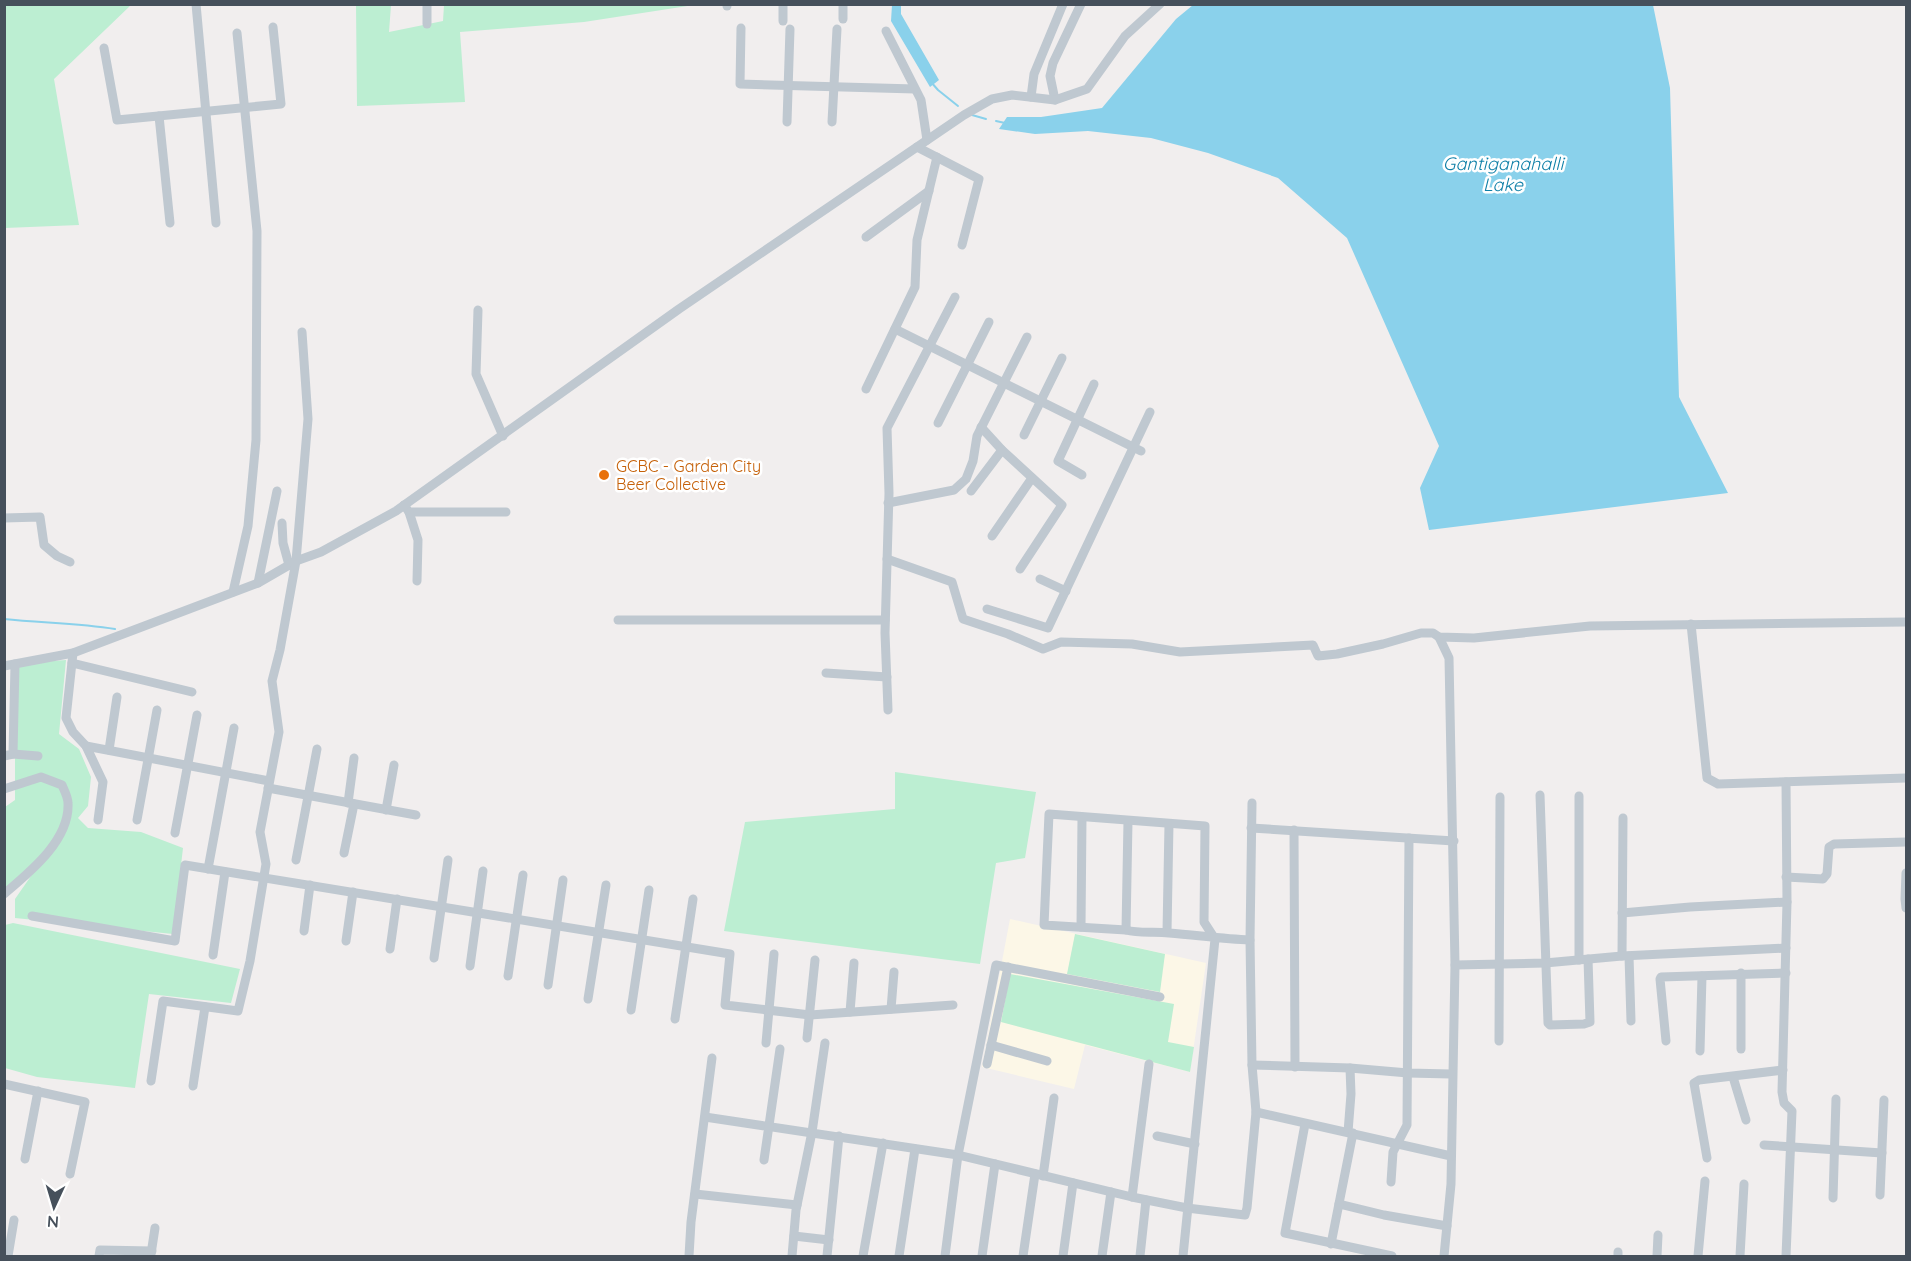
<svg xmlns="http://www.w3.org/2000/svg" width="1911" height="1261" font-family="Quicksand,sans-serif">
<style>
.commercial{fill:#fcf7e7}
.green{fill:#bceed2}
.water{fill:#8ad1eb}
.lines{fill:none;stroke-linecap:round;stroke-linejoin:round}
.stream{stroke:#8ad1eb;stroke-width:2}
.minor{stroke:#bfc8d0;stroke-width:9}
.food-dot{fill:#e8710a;stroke:#fff;stroke-width:2}
.labels{text-anchor:middle;dominant-baseline:central;stroke-width:5;stroke-linejoin:round;paint-order:stroke}
.food-label{font-size:16px;fill:#c56008;stroke:#fff;text-anchor:start}
.water-label{font-size:18px;font-style:italic;fill:#0e7fa7;stroke:#fff}
</style>
<rect width="100%" height="100%" fill="#f1eeee"/>
<polygon class="commercial" points="1010,919 1206,963 1190,1072 1085,1045 1074,1089 982,1067"/>
<g class="green">
<polygon points="4,5 131,5 54,79 79,225 5,228"/>
<polygon points="356,5 391,5 389,32 443,21 444,5 694,5 584,22 460,32 465,102 357,106"/>
<polygon points="66,660 59,734 79,749 91,777 88,806 78,818 88,828 141,832 183,848 173,934 15,918 15,899 47,853 5,894 5,807 15,800 15,664"/>
<polygon points="895,772 1036,792 1025,858 996,863 980,964 724,931 745,822 895,809"/>
<polygon points="13,923 240,969 231,1003 149,994 135,1088 37,1077 5,1068 5,925"/>
<polygon points="1075,934 1165,954 1160,992 1067,974"/>
<polygon points="1010,974 1174,1004 1168,1042 1194,1047 1190,1072 1001,1022"/>
</g>
<g class="water">
<polygon points="892,5 901,5 901,14 939,80 930,87 891,21"/>
<polygon points="1193,5 1653,5 1670,88 1679,397 1728,493 1429,530 1420,488 1439,446 1347,238 1278,178 1208,153 1151,138 1088,131 1035,134 999,129 1007,117 1041,117 1102,108 1176,19"/>
</g>
<g class="lines">
<g class="stream">
<polyline points="931,82 938,90 958,106"/>
<polyline points="972,115 986,119"/>
<polyline points="996,121 1005,123"/>
<path d="M4,619C42,623 79,623 115,629"/>
</g>
<g class="minor">
<polyline points="196,4 216,223"/>
<polyline points="727,4 727,6"/>
<polyline points="783,4 783,21"/>
<polyline points="843,4 843,19"/>
<polyline points="427,24 427,4"/>
<polyline points="741,28 740,84 915,89"/>
<polyline points="886,31 921,100 927,140"/>
<polyline points="104,48 117,120 281,104 273,27"/>
<polyline points="1031,97 1034,74 1063,4"/>
<polyline points="1055,100 1050,76 1053,63 1081,4"/>
<polyline points="159,116 170,223"/>
<polyline points="787,122 790,29"/>
<polyline points="832,122 837,29"/>
<polyline points="917,147 979,179 962,245"/>
<polyline points="866,237 929,191"/>
<polyline points="478,310 476,374 503,436"/>
<polyline points="895,329 1141,451"/>
<polyline points="866,389 915,287 917,240 937,157"/>
<polyline points="938,423 989,322"/>
<polyline points="981,427 1002,450 1062,505 1020,569"/>
<polyline points="1024,435 1062,358"/>
<polyline points="1082,475 1058,461 1094,384"/>
<polyline points="971,491 1002,450"/>
<polyline points="888,503 954,490 966,479 973,461 977,436 1027,337"/>
<polyline points="404,505 409,512 506,512"/>
<polyline points="409,512 418,540 417,581"/>
<polyline points="4,518 40,517 44,545 57,556 70,562"/>
<polyline points="282,523 283,543 289,565"/>
<polyline points="992,536 1032,478"/>
<polyline points="887,559 952,582 963,619 1008,634 1043,649 1061,642 1132,644 1180,652 1313,645 1318,656 1337,654 1383,644 1421,633 1433,633 1439,637 1474,638 1590,626 1906,622"/>
<polyline points="1040,579 1066,591"/>
<polyline points="258,583 277,491"/>
<polyline points="233,592 248,526 256,440 257,231 237,33"/>
<polyline points="987,609 1048,628 1150,412"/>
<polyline points="618,620 885,620"/>
<polyline points="1691,624 1707,778 1718,784 1906,778"/>
<polyline points="1439,637 1449,658 1455,965 1451,1184 1444,1256"/>
<polyline points="73,653 66,718 73,732 86,746 103,782 98,820"/>
<polyline points="72,663 192,692"/>
<polyline points="4,666 73,653 258,583 296,561 321,552 396,511 679,309 964,115 992,99 1012,95 1055,100 1087,89 1125,36 1160,4"/>
<polyline points="826,673 887,677"/>
<polyline points="888,710 885,633 889,493 887,428 955,297"/>
<polyline points="86,746 269,781"/>
<polyline points="109,750 117,697"/>
<polyline points="13,754 38,756"/>
<polyline points="4,756 13,754 15,664"/>
<polyline points="1786,782 1787,902 1782,1092 1784,1103 1792,1111 1786,1256"/>
<polyline points="268,788 416,815"/>
<path d="M4,789L41,777L62,785C64,790 68,797 68,803C70,840 30,872 4,894"/>
<polyline points="1540,795 1548,1023 1550,1025 1584,1024 1590,1022 1588,959"/>
<polyline points="1579,796 1579,960"/>
<polyline points="348,803 354,758"/>
<polyline points="386,810 394,765"/>
<polyline points="137,820 157,710"/>
<polyline points="1251,828 1454,841"/>
<polyline points="1294,830 1295,1067"/>
<polyline points="175,833 197,715"/>
<polyline points="344,853 354,804"/>
<polyline points="296,860 317,749"/>
<polyline points="208,869 234,728"/>
<polyline points="1906,873 1905,899 1906,908"/>
<polyline points="1786,877 1823,879 1827,874 1829,847 1834,844 1906,842"/>
<polyline points="1622,913 1690,907 1787,902"/>
<polyline points="32,916 175,941 185,865 730,954 725,1005 810,1015 953,1005"/>
<polyline points="1081,927 1082,817"/>
<polyline points="1126,930 1128,821"/>
<polyline points="304,931 310,885"/>
<polyline points="1167,932 1169,824"/>
<polyline points="346,941 353,892"/>
<polyline points="390,949 397,899"/>
<polyline points="213,955 225,872"/>
<polyline points="1622,956 1623,818"/>
<polyline points="1629,956 1631,1021"/>
<polyline points="434,958 448,860"/>
<polyline points="1455,965 1545,963 1622,956 1786,948"/>
<polyline points="470,966 483,871"/>
<polyline points="508,976 523,875"/>
<polyline points="548,985 563,880"/>
<polyline points="588,999 606,885"/>
<polyline points="891,1009 894,972"/>
<polyline points="631,1010 649,890"/>
<polyline points="850,1012 854,963"/>
<polyline points="675,1019 693,899"/>
<polyline points="807,1038 815,960"/>
<polyline points="1499,1041 1500,797"/>
<polyline points="1666,1041 1660,979 1661,977 1786,973"/>
<polyline points="766,1043 774,954"/>
<polyline points="991,1045 1047,1061"/>
<polyline points="1741,1049 1741,973"/>
<polyline points="1700,1051 1702,976"/>
<polyline points="987,1064 1008,967"/>
<polyline points="1252,1065 1350,1068 1408,1073 1451,1074"/>
<polyline points="1733,1077 1746,1120"/>
<polyline points="151,1081 163,1001 238,1011 250,961 266,864 260,832 279,732 272,681 280,650 296,561 308,419 302,332"/>
<polyline points="4,1084 85,1102 70,1174"/>
<polyline points="193,1086 205,1007"/>
<polyline points="1256,1112 1451,1156"/>
<polyline points="705,1117 958,1155 1132,1197 1187,1208 1245,1215 1247,1208 1256,1112 1252,1065 1250,940 1252,803"/>
<polyline points="1305,1124 1285,1233 1392,1256"/>
<polyline points="1348,1132 1351,1094 1350,1068"/>
<polyline points="1157,1136 1195,1144"/>
<polyline points="1764,1145 1882,1153"/>
<polyline points="1707,1158 1694,1083 1699,1080 1783,1070"/>
<polyline points="25,1159 38,1091"/>
<polyline points="764,1160 780,1049"/>
<polyline points="1043,1176 1054,1098"/>
<polyline points="1391,1182 1393,1152 1407,1125 1409,838"/>
<polyline points="695,1194 797,1205"/>
<polyline points="1880,1195 1884,1100"/>
<polyline points="1132,1197 1149,1064"/>
<polyline points="1833,1198 1836,1099"/>
<polyline points="1339,1204 1384,1215 1447,1226"/>
<polyline points="794,1236 829,1240"/>
<polyline points="1331,1244 1353,1133"/>
<polyline points="151,1254 155,1228"/>
<polyline points="8,1256 14,1220"/>
<polyline points="99,1256 100,1250 152,1251"/>
<polyline points="689,1256 691,1222 712,1058"/>
<polyline points="792,1256 796,1210 812,1132 825,1043"/>
<polyline points="827,1256 839,1136"/>
<polyline points="863,1256 883,1143"/>
<polyline points="899,1256 915,1149"/>
<polyline points="945,1256 958,1155 996,965 1160,997"/>
<polyline points="982,1256 995,1164"/>
<polyline points="1023,1256 1035,1174"/>
<polyline points="1063,1256 1073,1183"/>
<polyline points="1102,1256 1111,1192"/>
<polyline points="1140,1256 1146,1200"/>
<path d="M1183,1256L1215,939L1204,922L1205,826L1049,814L1044,925L1126,930C1140,934 1155,931 1169,933C1196,935 1223,939 1250,940"/>
<polyline points="1618,1256 1618,1252"/>
<polyline points="1657,1256 1658,1235"/>
<polyline points="1698,1256 1705,1181"/>
<polyline points="1740,1256 1744,1184"/>
</g>
</g>
<circle class="food-dot" cx="604" cy="475" r="6"/>
<g class="labels">
<g class="food-label">
<text x="616" y="466">GCBC - Garden City<tspan x="616" dy="18">Beer Collective</tspan></text>
</g>
<g class="water-label">
<text x="1503" y="163">Gantiganahalli<tspan x="1503" dy="21">Lake</tspan></text>
</g>
</g>
<rect width="1911" height="1261" fill="none" stroke="#46505b" stroke-width="12"/>
<g transform="translate(54 1207) rotate(184)" stroke="#ffffff" stroke-width="4.5" paint-order="stroke">
<path d="M0-4.5L10 22L0 15L-10 22Z" fill="#46505b"/>
<text y="-9" font-size="16" font-weight="bold" text-anchor="middle" fill="#46505b">N</text>
</g>
</svg>
